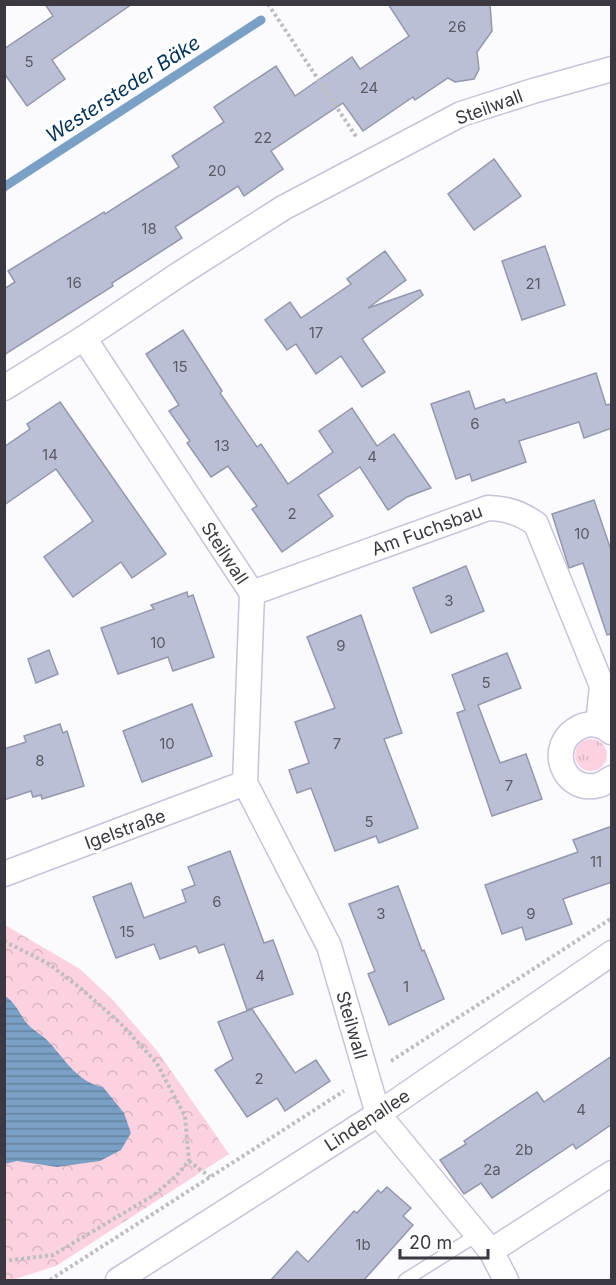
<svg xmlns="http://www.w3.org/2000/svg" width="616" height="1285" font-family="Inter,sans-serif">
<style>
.grass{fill:url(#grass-tufts)}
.park{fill:url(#park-crowns)}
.water{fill:url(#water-rules)}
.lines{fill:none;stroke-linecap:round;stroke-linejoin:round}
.stream{stroke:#7aa0c5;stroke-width:9}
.building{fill:#babfd5;stroke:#9398ad;stroke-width:1.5}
.lane-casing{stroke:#cac2d8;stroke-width:15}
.street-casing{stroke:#cac2d8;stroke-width:27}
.path{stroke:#bebdc2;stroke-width:4;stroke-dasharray:3 3;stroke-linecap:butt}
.lane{stroke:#fff;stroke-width:12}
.street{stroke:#fff;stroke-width:24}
.labels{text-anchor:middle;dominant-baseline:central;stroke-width:6;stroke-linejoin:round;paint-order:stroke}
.number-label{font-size:15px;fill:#5b5a66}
.street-label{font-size:18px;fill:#3b3841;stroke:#fff}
.water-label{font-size:20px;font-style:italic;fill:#053357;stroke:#fff}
</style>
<defs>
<pattern id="grass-tufts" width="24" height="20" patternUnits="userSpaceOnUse" patternTransform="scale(1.5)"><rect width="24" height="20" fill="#fcd2e1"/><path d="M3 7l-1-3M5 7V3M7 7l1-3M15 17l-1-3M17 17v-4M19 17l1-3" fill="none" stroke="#d9b5c2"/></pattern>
<pattern id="park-crowns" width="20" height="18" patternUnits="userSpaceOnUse" patternTransform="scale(1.5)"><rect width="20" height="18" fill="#fcd2e1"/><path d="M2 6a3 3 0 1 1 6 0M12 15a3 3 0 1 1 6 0" fill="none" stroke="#d9b5c2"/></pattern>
<pattern id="water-rules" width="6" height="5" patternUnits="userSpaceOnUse" patternTransform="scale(1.5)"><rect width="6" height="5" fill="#7aa0c5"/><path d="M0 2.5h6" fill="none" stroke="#6583a2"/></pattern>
</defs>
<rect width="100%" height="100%" fill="#fbfafe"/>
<circle class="grass" cx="591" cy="755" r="16"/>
<polygon class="park" points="5,925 80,969 113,1000 158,1052 229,1154 56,1266 12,1280 5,1280"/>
<path class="water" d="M4,995C15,1003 18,1010 25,1021C30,1028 39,1033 46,1039C64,1057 76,1082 103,1087L124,1113L131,1133L121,1150L100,1161L57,1167L17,1161L5,1164Z"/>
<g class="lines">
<polyline class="stream" points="4,187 261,20"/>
</g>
<g class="building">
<polygon points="45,4 132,4 52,60 65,79 27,106 4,73 4,49 53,16"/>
<polygon points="388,4 490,4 492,31 477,52 479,69 474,79 455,82 448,78 415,100 413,97 363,131 343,103 271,151 283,169 244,196 238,186 175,227 182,238 112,283 113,286 4,355 4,289 15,282 8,271 104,212 105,214 179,167 172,156 224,122 214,107 276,66 295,96 352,57 360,69 409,36"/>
<polygon points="494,159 521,196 474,230 448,194"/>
<polygon points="545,246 565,305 522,320 502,261"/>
<polygon points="385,251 406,280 368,308 420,290 423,295 362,339 385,372 362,387 341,356 316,374 296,344 287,350 265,320 290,302 301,318 351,284 347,279"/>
<polygon points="183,330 222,391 220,393 257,447 261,444 288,484 333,452 319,431 352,408 377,446 394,434 431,488 407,497 388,510 360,467 318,495 333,516 282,552 252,509 257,506 228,466 211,477 187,443 190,441 169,411 179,405 146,354"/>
<polygon points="596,373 606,405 612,404 612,428 584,438 579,422 519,441 526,462 472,481 470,474 456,479 431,404 469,391 475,409 504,399 506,403"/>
<polygon points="60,402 166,554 132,578 121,562 73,597 44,557 93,521 56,469 4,505 4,447 30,429 27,424"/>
<polygon points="594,500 612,553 612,634 607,635 583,563 569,568 552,514"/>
<polygon points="466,566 484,611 431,633 413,588"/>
<polygon points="187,592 188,597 193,595 214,657 173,671 168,657 118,674 101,628 154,609 151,605"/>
<polygon points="361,615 402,733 384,739 418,828 379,843 376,836 335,851 311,788 297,793 289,770 309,763 295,722 335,708 307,637"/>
<polygon points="49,650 58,674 36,683 28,659"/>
<polygon points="507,653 521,688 478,705 500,763 526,754 542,799 492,816 457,713 465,710 452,675"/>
<polygon points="192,704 212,756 142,782 123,731"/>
<polygon points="60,724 63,733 67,731 84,786 42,799 41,795 33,797 31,791 4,800 4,749 26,742 24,736"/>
<polygon points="612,826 612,882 563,899 572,924 526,940 522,927 502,934 485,885 578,852 573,840"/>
<polygon points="230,851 264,943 273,940 293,994 247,1010 224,944 199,953 196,946 160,959 154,944 116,958 93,897 131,883 144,918 186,902 182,890 195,885 188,867"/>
<polygon points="398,886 422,951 424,950 444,999 389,1025 368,974 375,971 349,904"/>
<polygon points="252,1009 295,1073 316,1060 330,1081 285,1111 277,1098 247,1117 215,1070 233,1059 218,1022"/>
<polygon points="612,1056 612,1124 576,1149 573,1144 492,1198 481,1183 464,1194 440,1160 466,1144 464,1141 537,1092 544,1102"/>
<polygon points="387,1187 411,1208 403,1216 413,1225 363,1281 270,1281 297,1251 308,1262 354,1211 357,1213 378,1190 381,1193"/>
</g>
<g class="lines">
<defs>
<polyline id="lane" points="405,1280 477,1235"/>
<g id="street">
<polyline points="4,388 84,338"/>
<path d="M252,593L488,508C506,508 521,513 536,524L602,686L598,725"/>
<path d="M611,732C602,725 590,722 580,727C544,744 563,795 599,785C603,784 608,780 612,778"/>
<polyline points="4,874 245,783"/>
<polyline points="491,1251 612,1173"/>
<polyline points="118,1280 378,1114 612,953"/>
<polyline points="506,1280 491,1251 378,1114 329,946 245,783 252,593 84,338 181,273 283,208 461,114 533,91 612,69"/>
</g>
</defs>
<use href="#lane" class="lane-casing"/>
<use href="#street" class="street-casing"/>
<g class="path">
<polyline points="268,4 357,138"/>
<polyline points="4,941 49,964 79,987 120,1023 156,1062 185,1116 189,1161 176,1176 154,1195 53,1255 4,1261"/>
<polyline points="391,1061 612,918"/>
<polyline points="189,1161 210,1177"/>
<polyline points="50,1280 344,1091"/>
</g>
<use href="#lane" class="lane"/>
<use href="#street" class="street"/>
</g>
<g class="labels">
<g class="number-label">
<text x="457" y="26">26</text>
<text x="29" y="61">5</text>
<text x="369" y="87">24</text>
<text x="263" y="137">22</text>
<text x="217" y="170">20</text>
<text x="149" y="228">18</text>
<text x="74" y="282">16</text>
<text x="533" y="283">21</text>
<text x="316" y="332">17</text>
<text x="180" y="366">15</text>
<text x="475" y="423">6</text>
<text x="222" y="445">13</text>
<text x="50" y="454">14</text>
<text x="372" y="456">4</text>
<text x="292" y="513">2</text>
<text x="582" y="533">10</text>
<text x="449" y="600">3</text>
<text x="158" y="642">10</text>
<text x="341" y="645">9</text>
<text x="486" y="682">5</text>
<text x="167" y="743">10</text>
<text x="337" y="743">7</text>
<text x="40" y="760">8</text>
<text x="509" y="785">7</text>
<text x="369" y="821">5</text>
<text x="596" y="861">11</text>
<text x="217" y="901">6</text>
<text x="381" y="913">3</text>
<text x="531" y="913">9</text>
<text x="127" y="931">15</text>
<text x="260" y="975">4</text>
<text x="406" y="986">1</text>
<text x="259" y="1078">2</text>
<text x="581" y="1109">4</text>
<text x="524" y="1149">2b</text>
<text x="492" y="1169">2a</text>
<text x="363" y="1244">1b</text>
</g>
<g class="street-label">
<text transform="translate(489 107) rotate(-20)">Steilwall</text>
<text transform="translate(427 530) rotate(-20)">Am Fuchsbau</text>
<text transform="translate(225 553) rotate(57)">Steilwall</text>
<text transform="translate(125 829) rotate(-20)">Igelstraße</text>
<text transform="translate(352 1025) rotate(74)">Steilwall</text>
<text transform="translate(367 1120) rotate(-33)">Lindenallee</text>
</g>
<g class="water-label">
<text transform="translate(123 89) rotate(-33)">Westersteder Bäke</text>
</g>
</g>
<rect width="616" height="1285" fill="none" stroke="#3b3841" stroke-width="12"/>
<path d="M400 1249v9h88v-9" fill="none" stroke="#3b3841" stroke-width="3"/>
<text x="409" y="1249" font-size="18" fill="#3b3841" stroke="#ffffff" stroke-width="4.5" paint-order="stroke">20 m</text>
</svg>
